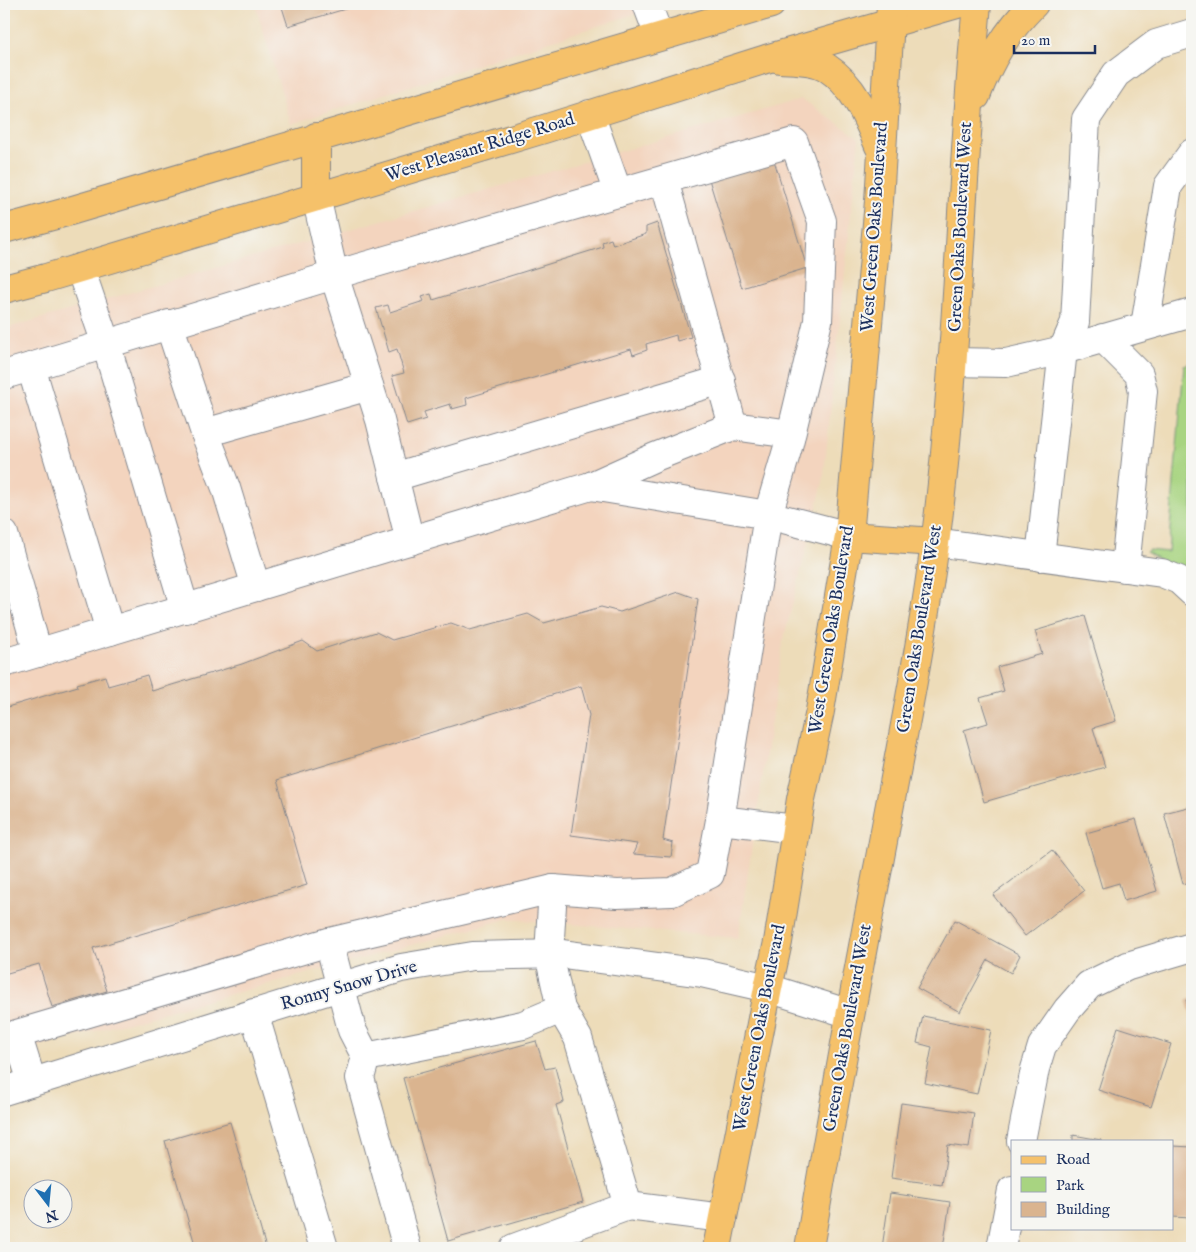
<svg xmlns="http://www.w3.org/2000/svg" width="1196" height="1252" font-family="'IM FELL English',serif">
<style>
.built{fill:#f3d4be}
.green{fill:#a8d481;stroke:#628270}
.building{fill:#dab48f}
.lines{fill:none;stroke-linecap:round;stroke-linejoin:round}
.minor-casing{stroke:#84868c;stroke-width:30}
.major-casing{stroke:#84868c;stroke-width:30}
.minor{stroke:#fff;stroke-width:28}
.major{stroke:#f5c16b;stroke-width:28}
.labels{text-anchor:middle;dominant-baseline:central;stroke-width:4;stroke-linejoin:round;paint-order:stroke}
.street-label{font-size:18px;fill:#1b2f5e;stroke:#f6f6f2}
</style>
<rect width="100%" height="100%" fill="#f6f6f2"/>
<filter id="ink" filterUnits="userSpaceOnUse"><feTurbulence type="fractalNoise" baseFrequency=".02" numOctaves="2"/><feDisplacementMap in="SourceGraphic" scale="10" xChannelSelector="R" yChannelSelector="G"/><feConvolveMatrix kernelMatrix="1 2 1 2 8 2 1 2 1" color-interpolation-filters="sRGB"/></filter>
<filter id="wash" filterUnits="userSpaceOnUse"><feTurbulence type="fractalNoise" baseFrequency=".0096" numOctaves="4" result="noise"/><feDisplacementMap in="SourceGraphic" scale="20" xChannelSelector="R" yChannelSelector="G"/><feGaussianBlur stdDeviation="1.12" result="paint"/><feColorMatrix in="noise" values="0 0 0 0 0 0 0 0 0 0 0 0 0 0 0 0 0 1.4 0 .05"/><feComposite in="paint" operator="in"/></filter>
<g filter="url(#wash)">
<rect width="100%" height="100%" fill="#eddcb9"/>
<g class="built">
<polygon points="255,4 666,4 291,124"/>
<polygon points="802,99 859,138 823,482 783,642 738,938 507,919 4,1056 4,329"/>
</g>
<polygon class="green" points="1192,363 1192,564 1186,571 1180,571 1146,552 1148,550 1168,552 1184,365"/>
<g id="blocks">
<g class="building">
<polygon points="281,4 362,4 288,26"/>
<polygon points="773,157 807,268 742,288 708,176"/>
<polygon points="657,223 691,337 677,341 676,335 646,344 647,350 633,355 631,349 466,398 467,405 452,409 450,404 424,412 426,419 407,425 392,376 404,373 397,349 389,352 376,308 388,305 390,312 424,301 422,297 431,294 433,300 603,247 602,242 611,239 613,245 646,234 646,227"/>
<polygon points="679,592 698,599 663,840 673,843 671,857 633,854 637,844 571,835 589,715 581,686 277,780 307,885 93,948 107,991 52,1007 39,964 4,974 4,708 78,686 77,684 105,676 108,686 147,675 152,691 242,664 303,641 317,651 376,632 392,640 451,623 470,630 528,614 544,623 601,607 620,612"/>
<polygon points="1085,616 1116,721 1093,728 1105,767 984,802 964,730 988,723 980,698 1004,691 997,667 1042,654 1035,631"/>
<polygon points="1192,806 1192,881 1183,884 1164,813"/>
<polygon points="1136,819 1157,891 1124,901 1119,883 1102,888 1086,833"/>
<polygon points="1052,850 1084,891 1025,936 993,895"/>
<polygon points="955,920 1020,955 1011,973 988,960 960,1012 917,988"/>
<polygon points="1192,998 1192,1019 1186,1000"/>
<polygon points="923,1016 991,1030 977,1094 925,1083 932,1047 917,1043"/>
<polygon points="1118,1027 1171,1044 1151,1107 1098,1090"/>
<polygon points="536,1041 545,1069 555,1067 564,1102 556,1105 583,1202 448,1241 403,1078"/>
<polygon points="901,1103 974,1113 969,1148 948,1145 942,1185 891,1178"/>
<polygon points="230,1122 266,1248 196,1248 165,1141"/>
<polygon points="1073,1135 1101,1140 1101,1141 1073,1141"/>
<polygon points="1173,1146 1192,1147 1192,1218 1172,1217"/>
<polygon points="890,1193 950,1202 943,1248 882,1248"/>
</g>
</g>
</g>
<g filter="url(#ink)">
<use href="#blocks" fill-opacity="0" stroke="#84868c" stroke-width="1"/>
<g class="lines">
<defs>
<g id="minor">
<polyline points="647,4 659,36"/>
<polyline points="590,114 618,193"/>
<polyline points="664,180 733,426 791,434"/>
<polyline points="316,197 334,275 380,420 410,541"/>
<polyline points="80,268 106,344 185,609"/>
<polyline points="169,324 205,433 369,386"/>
<polyline points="1145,326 1168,186 1192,153"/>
<polyline points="1103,338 1139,374 1143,391 1125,568"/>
<polyline points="952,362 1006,363 1063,350 1192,313"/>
<polyline points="31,367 110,631"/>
<polyline points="4,375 334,275 794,142 822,221 818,321 788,447 768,515 849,536"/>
<polyline points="205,433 226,488 256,587"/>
<polyline points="394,477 721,380"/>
<polyline points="591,486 655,457 733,426"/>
<polyline points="4,534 38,653"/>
<polyline points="935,542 1162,573 1179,580 1192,592"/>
<polyline points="1040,557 1063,350 1075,322 1086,119 1116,74 1156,44 1192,33"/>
<polyline points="4,663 591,486 768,515 720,820 710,874 672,892 617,894 553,889 329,942 17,1034 32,1082"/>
<polyline points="720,820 796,829"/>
<polyline points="553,889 549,954 561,1009 578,1038 628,1206 723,1218"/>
<polyline points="329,942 352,1030 366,1057"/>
<polyline points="254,1013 324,1248"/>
<polyline points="4,1091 401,968 473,956 563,954 702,973 768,988 850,1014"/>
<polyline points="1021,1141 1035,1069 1042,1046 1067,1010 1089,985 1128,966 1192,947"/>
<polyline points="407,1248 360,1078 366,1057 523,1025 561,1009"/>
<polyline points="514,1248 628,1206"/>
<polyline points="1001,1248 1012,1190"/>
</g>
<g id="major">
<path d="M780,59C794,60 813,59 826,67C854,85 867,117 879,146"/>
<path d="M976,96C990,60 1006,32 1034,4"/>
<polyline points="316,197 316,137"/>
<polyline points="4,229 63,213 771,4"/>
<polyline points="4,289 46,278 544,129 766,59 957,4"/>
<polyline points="849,536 935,542"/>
<polyline points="717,1248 768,988 778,942 801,799 820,711 849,536 879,201 891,4"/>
<path d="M809,1248C831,1120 854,991 879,863C900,749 924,635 938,520C958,349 961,176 977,4"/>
</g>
</defs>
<use href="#minor" class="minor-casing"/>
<use href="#major" class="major-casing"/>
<use href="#minor" class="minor"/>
<use href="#major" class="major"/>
</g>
</g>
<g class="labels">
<g class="street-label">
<text transform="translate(480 148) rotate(-17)">West Pleasant Ridge Road</text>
<text transform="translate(875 227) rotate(-86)">West Green Oaks Boulevard</text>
<text transform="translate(961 227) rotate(-87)">Green Oaks Boulevard West</text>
<text transform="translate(920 629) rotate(-81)">Green Oaks Boulevard West</text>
<text transform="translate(832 630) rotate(-81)">West Green Oaks Boulevard</text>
<text transform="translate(349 986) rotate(-16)">Ronny Snow Drive</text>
<text transform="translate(760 1028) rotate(-79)">West Green Oaks Boulevard</text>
<text transform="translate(848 1028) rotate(-80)">Green Oaks Boulevard West</text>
</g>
</g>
<rect width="1196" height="1252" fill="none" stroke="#f6f6f2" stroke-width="20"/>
<rect x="1011" y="1140" width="162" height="90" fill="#f6f6f2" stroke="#9ea6b7"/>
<rect x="1021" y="1156" width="25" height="8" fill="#f5c16b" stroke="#9ea6b7"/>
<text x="1056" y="1164" font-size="15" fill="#1b2f5e">Road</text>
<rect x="1021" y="1177" width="25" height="15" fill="#a8d481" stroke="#9ea6b7"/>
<text x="1056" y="1190" font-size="15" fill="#1b2f5e">Park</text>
<rect x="1021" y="1202" width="25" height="15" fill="#dab48f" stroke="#9ea6b7"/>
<text x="1056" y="1214" font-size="15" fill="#1b2f5e">Building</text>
<g transform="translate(48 1204) rotate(164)"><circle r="24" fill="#f6f6f2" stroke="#9ea6b7"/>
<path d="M0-4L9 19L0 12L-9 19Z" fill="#1f6fb2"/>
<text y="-8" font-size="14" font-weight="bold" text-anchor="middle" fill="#1b2f5e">N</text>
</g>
<path d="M1014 45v8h81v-8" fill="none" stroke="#1b2f5e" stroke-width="2.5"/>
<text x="1021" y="45" font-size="15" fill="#1b2f5e" stroke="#f6f6f2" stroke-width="4" paint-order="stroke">20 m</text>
</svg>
